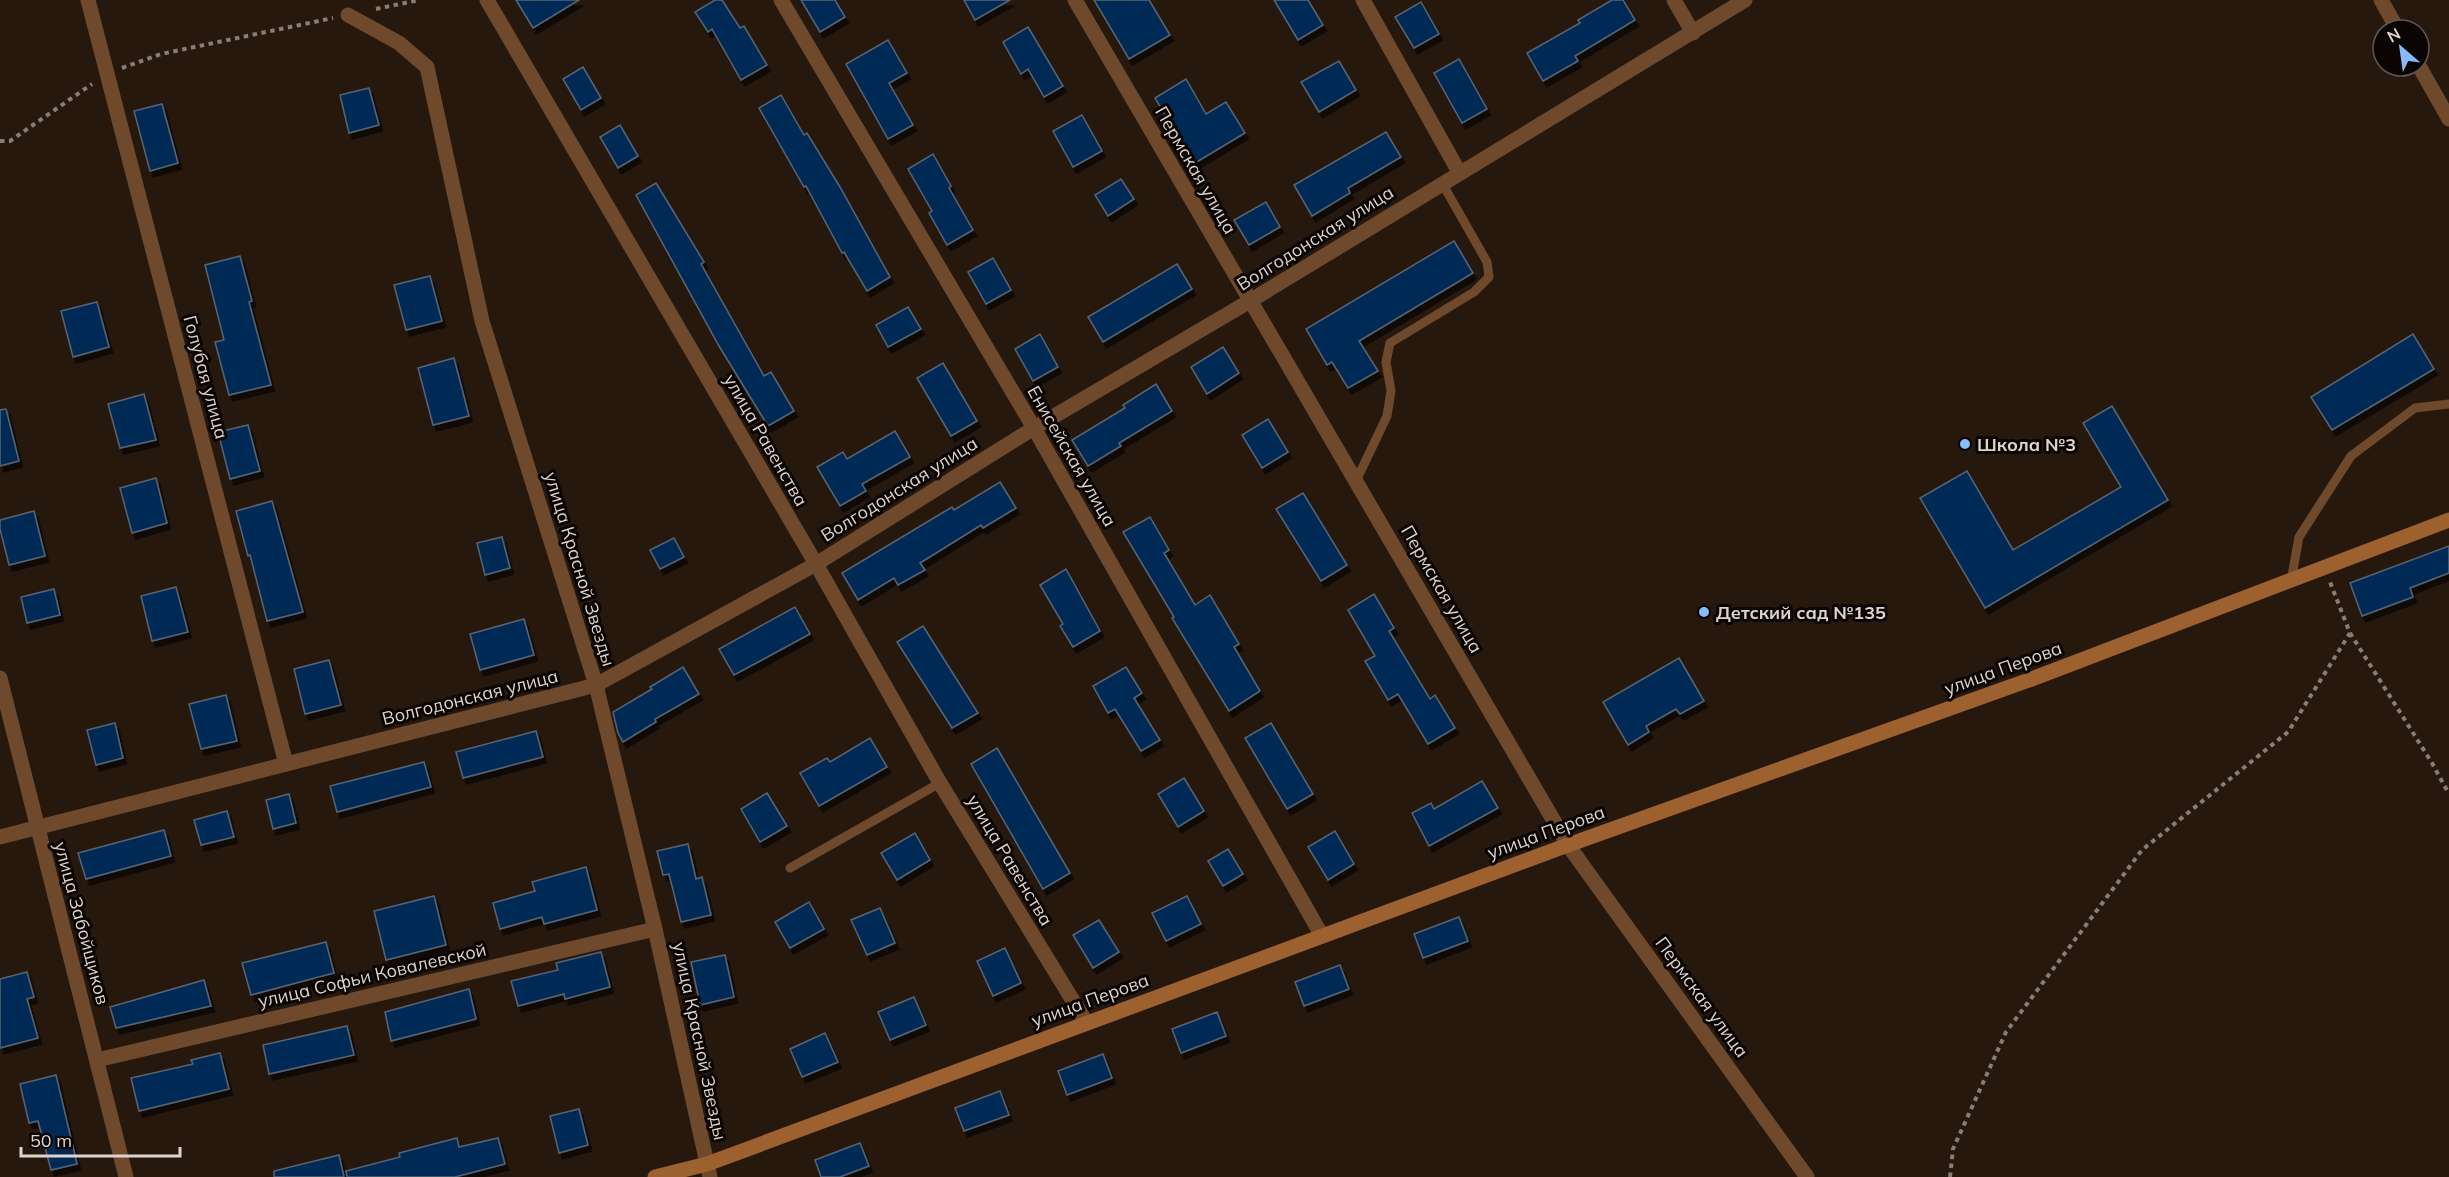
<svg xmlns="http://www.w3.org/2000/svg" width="2449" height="1177" font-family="Mulish,sans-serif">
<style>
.building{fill:#042c57;stroke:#576474;stroke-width:1.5;filter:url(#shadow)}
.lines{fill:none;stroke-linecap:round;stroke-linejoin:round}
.path{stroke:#897d75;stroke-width:4;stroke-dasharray:4.5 4.5;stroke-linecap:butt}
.service{stroke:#6e492b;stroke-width:9}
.minor{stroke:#6e492b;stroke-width:15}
.tertiary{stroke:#6e492b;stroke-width:15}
.secondary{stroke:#9d6130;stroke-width:15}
.poi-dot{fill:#87bbfb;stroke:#0a0503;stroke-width:2}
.labels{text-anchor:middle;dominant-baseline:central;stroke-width:6;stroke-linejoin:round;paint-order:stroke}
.street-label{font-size:18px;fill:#ded4cd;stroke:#0a0503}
.poi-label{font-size:18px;font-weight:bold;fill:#ded4cd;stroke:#0a0503;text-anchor:start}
</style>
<defs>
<filter id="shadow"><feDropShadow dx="3.5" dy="6" stdDeviation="0" flood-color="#0009"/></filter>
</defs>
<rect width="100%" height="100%" fill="#26180d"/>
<g class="building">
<polygon points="516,0 579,0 533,28"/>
<polygon points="715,0 722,0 740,28 744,26 767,65 741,80 712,29 708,32 695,12"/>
<polygon points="801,0 835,0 845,17 820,32"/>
<polygon points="964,0 1010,0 975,20"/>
<polygon points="1094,0 1149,0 1170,35 1129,59"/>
<polygon points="1274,0 1308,0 1323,25 1298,40"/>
<polygon points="1612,0 1623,0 1635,20 1575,56 1578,61 1543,81 1527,53 1580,23 1578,20"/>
<polygon points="1421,2 1439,34 1414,48 1395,17"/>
<polygon points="1028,27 1063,86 1044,97 1028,69 1021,74 1003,42"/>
<polygon points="888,40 907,73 889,83 913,125 888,139 846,64"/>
<polygon points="1459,59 1487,109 1462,123 1434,73"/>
<polygon points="1339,61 1356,90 1319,112 1301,82"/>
<polygon points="583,67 601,98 581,110 563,79"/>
<polygon points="1186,79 1206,114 1226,102 1245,133 1190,166 1171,134 1175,132 1155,98"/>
<polygon points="369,88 379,125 349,133 340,95"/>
<polygon points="781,95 804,135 807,133 840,187 890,277 867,291 844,252 842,253 806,186 804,187 759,108"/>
<polygon points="162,104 178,163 150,171 134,111"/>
<polygon points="1082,115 1102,151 1073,167 1053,131"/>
<polygon points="620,125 638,156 618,168 600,137"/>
<polygon points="1386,132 1401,157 1348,188 1350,193 1312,216 1294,185"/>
<polygon points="933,154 951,186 949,188 973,230 947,245 929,213 932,211 908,169"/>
<polygon points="1121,179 1134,199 1108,216 1095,195"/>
<polygon points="656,183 704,262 701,264 764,376 771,372 794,411 768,426 719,346 636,195"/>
<polygon points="1266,202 1280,227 1249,245 1234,220"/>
<polygon points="1454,241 1473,273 1359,341 1378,371 1348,388 1332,362 1327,365 1306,329"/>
<polygon points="240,256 252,301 249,302 271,385 229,395 215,342 224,340 205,265"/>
<polygon points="993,258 1011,290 986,304 968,272"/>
<polygon points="1177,264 1192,289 1103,342 1088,317"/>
<polygon points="430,276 442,321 406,330 394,285"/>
<polygon points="97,302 109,347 73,357 61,311"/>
<polygon points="908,307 921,329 888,347 876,325"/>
<polygon points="1040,334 1058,367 1033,381 1015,349"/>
<polygon points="2413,334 2434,369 2332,430 2311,397"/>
<polygon points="1223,347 1239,373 1207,394 1191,367"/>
<polygon points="454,358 469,416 433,425 418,368"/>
<polygon points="943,363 977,421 951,436 917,378"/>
<polygon points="1156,384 1172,411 1119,443 1121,446 1088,466 1072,440 1125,408 1123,405"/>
<polygon points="144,394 156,440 120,448 108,404"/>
<polygon points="2112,406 2168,500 1985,608 1920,498 1967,471 2013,550 2121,487 2083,423"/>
<polygon points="6,409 19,461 0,466 0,410"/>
<polygon points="1268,419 1288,452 1262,468 1242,435"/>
<polygon points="248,425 260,471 230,479 218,432"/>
<polygon points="895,431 910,457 862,484 866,491 840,506 817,467 843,452 847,459"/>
<polygon points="156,478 167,523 132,533 120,488"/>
<polygon points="1000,482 1016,508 983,528 981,525 920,563 925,570 898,585 894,578 858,600 842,573 952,507 954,510"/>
<polygon points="1303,493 1347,565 1321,581 1276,509"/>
<polygon points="272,501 303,612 267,621 250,555 248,556 236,511"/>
<polygon points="34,511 45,556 9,565 0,529 0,520"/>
<polygon points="1150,517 1169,550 1164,553 1195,605 1210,595 1239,644 1234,647 1260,691 1229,711 1172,618 1174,617 1123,532"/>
<polygon points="502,537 510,568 485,575 477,543"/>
<polygon points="674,538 684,557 660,569 650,550"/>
<polygon points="2449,546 2449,573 2410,588 2413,597 2362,616 2350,583"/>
<polygon points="1066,569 1100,631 1073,647 1060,626 1063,624 1040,585"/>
<polygon points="176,587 188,632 152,641 141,596"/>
<polygon points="54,589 60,615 27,623 21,597"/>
<polygon points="1374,594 1394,628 1389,631 1430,699 1435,695 1455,728 1428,744 1398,694 1388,700 1365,661 1375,656 1348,610"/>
<polygon points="795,607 810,634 734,675 719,649"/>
<polygon points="524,619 534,655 480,670 470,634"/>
<polygon points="923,626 978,713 952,728 897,642"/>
<polygon points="1679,658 1704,701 1680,714 1676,709 1646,726 1649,732 1628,745 1603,702"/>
<polygon points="329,660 341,705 305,714 294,669"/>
<polygon points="683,667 699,694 655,719 656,722 623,742 618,733 613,712 652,689 650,687"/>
<polygon points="1126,667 1142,693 1134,698 1160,740 1141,751 1115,709 1108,713 1093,686"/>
<polygon points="226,695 237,741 201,749 189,704"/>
<polygon points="115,723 123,758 96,765 87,730"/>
<polygon points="1271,723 1313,794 1287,809 1245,738"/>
<polygon points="536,731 543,757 463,778 456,752"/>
<polygon points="870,738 887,767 819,806 800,773 827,758 830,762"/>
<polygon points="997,748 1070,873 1043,889 971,764"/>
<polygon points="424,762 431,787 337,812 330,786"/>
<polygon points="1184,778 1204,811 1178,827 1158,794"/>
<polygon points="1482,781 1498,808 1429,846 1412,813 1431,803 1434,809"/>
<polygon points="767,793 787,826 760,842 741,809"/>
<polygon points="289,794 296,823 273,829 266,800"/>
<polygon points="227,811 234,837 201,845 194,820"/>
<polygon points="164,830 171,856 86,879 78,853"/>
<polygon points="1335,831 1354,864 1328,880 1308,847"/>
<polygon points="915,833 930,860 897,880 881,853"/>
<polygon points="688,844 696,879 702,877 711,915 681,922 669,874 663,875 657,851"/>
<polygon points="1228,849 1243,874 1223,886 1208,861"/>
<polygon points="586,867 597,910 544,924 542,917 500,929 493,903 535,891 532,882"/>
<polygon points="434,896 446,945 386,960 374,911"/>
<polygon points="1187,896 1201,924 1166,941 1152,913"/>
<polygon points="809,902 824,929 790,948 775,922"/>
<polygon points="880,908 895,943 867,955 851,920"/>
<polygon points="1459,917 1468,941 1423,958 1414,934"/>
<polygon points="1099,920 1119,952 1093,968 1073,935"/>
<polygon points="326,942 334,973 251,995 242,963"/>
<polygon points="1005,948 1021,983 993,996 977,961"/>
<polygon points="601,952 610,987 565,999 564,994 518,1006 511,981 558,970 556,963"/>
<polygon points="725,955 734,997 700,1005 691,962"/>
<polygon points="1340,965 1349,989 1304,1006 1295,982"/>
<polygon points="27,972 34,997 27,999 38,1038 0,1048 0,979"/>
<polygon points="204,980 211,1006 116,1028 110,1007"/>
<polygon points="469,989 476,1019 391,1041 385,1012"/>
<polygon points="914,997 926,1025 890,1040 878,1012"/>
<polygon points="1217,1012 1226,1036 1181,1053 1172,1029"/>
<polygon points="347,1026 354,1055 269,1074 263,1045"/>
<polygon points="825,1033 838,1062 802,1077 790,1049"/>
<polygon points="220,1053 229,1089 139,1111 131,1078 193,1064 191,1060"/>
<polygon points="1103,1054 1112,1078 1067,1095 1058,1071"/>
<polygon points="56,1075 77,1164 51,1170 38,1121 29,1123 20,1084"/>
<polygon points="1000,1091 1009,1115 964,1131 955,1108"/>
<polygon points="579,1109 588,1145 559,1153 550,1116"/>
<polygon points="457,1138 459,1147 498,1138 505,1164 455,1177 347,1177 346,1171 400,1157 399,1153"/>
<polygon points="860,1143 869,1166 840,1177 821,1177 815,1160"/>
<polygon points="339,1155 344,1177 274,1177 274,1171"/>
</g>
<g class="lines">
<g class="path">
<polyline points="376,9 419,0"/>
<polyline points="122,68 161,54 333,18"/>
<polyline points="0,141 10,141 92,84"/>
<polyline points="2350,633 2432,763 2449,794"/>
<polyline points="1950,1177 1953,1149 2006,1032 2142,850 2288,732 2350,633 2330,582"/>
</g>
<g class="service">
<polyline points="1356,481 1387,416 1391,391 1386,362 1390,343 1474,292 1489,277 1487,262 1442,183"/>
<polyline points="2291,581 2299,537 2351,456 2415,408 2449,404"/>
<polyline points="790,868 940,783"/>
</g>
<g class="minor">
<polyline points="88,0 286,764"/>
<polyline points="487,0 816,564 940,783 1086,1022"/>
<polyline points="781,0 1034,428 1322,936"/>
<polyline points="1075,0 1568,845 1807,1177"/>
<polyline points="1363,0 1459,172"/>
<polyline points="1674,0 1693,33"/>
<polyline points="2381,0 2398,30"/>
<polyline points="348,15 399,43 427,67 482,321 596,685 655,929 710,1177"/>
<polyline points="2419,66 2449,119"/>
<polyline points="0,837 596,685 816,564 1034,428 1250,301 1745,0"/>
<polyline points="97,1060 655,929"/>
</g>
<polyline class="tertiary" points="0,678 126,1177"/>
<polyline class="secondary" points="655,1177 707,1164 1568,845 2029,680 2449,520"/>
</g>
<g class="poi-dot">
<circle cx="1965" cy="444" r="6"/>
<circle cx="1704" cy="612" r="6"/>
</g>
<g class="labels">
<g class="street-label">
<text transform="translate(1196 170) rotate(60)">Пермская улица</text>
<text transform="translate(1315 238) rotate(-32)">Волгодонская улица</text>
<text transform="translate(206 377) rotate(75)">Голубая улица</text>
<text transform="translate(766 440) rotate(60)">улица Равенства</text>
<text transform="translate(1072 456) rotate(60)">Енисейская улица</text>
<text transform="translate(899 489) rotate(-32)">Волгодонская улица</text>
<text transform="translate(580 569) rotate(73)">улица Красной Звезды</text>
<text transform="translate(1442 589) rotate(60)">Пермская улица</text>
<text transform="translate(2003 668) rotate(-20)">улица Перова</text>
<text transform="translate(470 697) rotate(-14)">Волгодонская улица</text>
<text transform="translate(1546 832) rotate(-20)">улица Перова</text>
<text transform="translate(1010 860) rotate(59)">улица Равенства</text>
<text transform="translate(82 923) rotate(75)">улица Забойщиков</text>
<text transform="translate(372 975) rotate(-13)">улица Софьи Ковалевской</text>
<text transform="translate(1702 997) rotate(54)">Пермская улица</text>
<text transform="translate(1090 1000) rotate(-20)">улица Перова</text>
<text transform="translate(700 1041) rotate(78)">улица Красной Звезды</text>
</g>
<g class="poi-label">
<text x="1977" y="444">Школа №3</text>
<text x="1716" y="612">Детский сад №135</text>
</g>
</g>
<g transform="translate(2401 48) rotate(331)"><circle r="28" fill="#0a0503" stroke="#5f5854" stroke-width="1.5"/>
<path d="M0-4.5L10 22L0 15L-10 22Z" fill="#87bbfb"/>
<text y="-9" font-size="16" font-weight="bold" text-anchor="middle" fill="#ded4cd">N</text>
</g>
<path d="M21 1147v9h159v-9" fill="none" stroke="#ded4cd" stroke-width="3"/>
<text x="30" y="1147" font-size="18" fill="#ded4cd" stroke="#0a0503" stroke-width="4.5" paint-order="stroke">50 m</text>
</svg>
